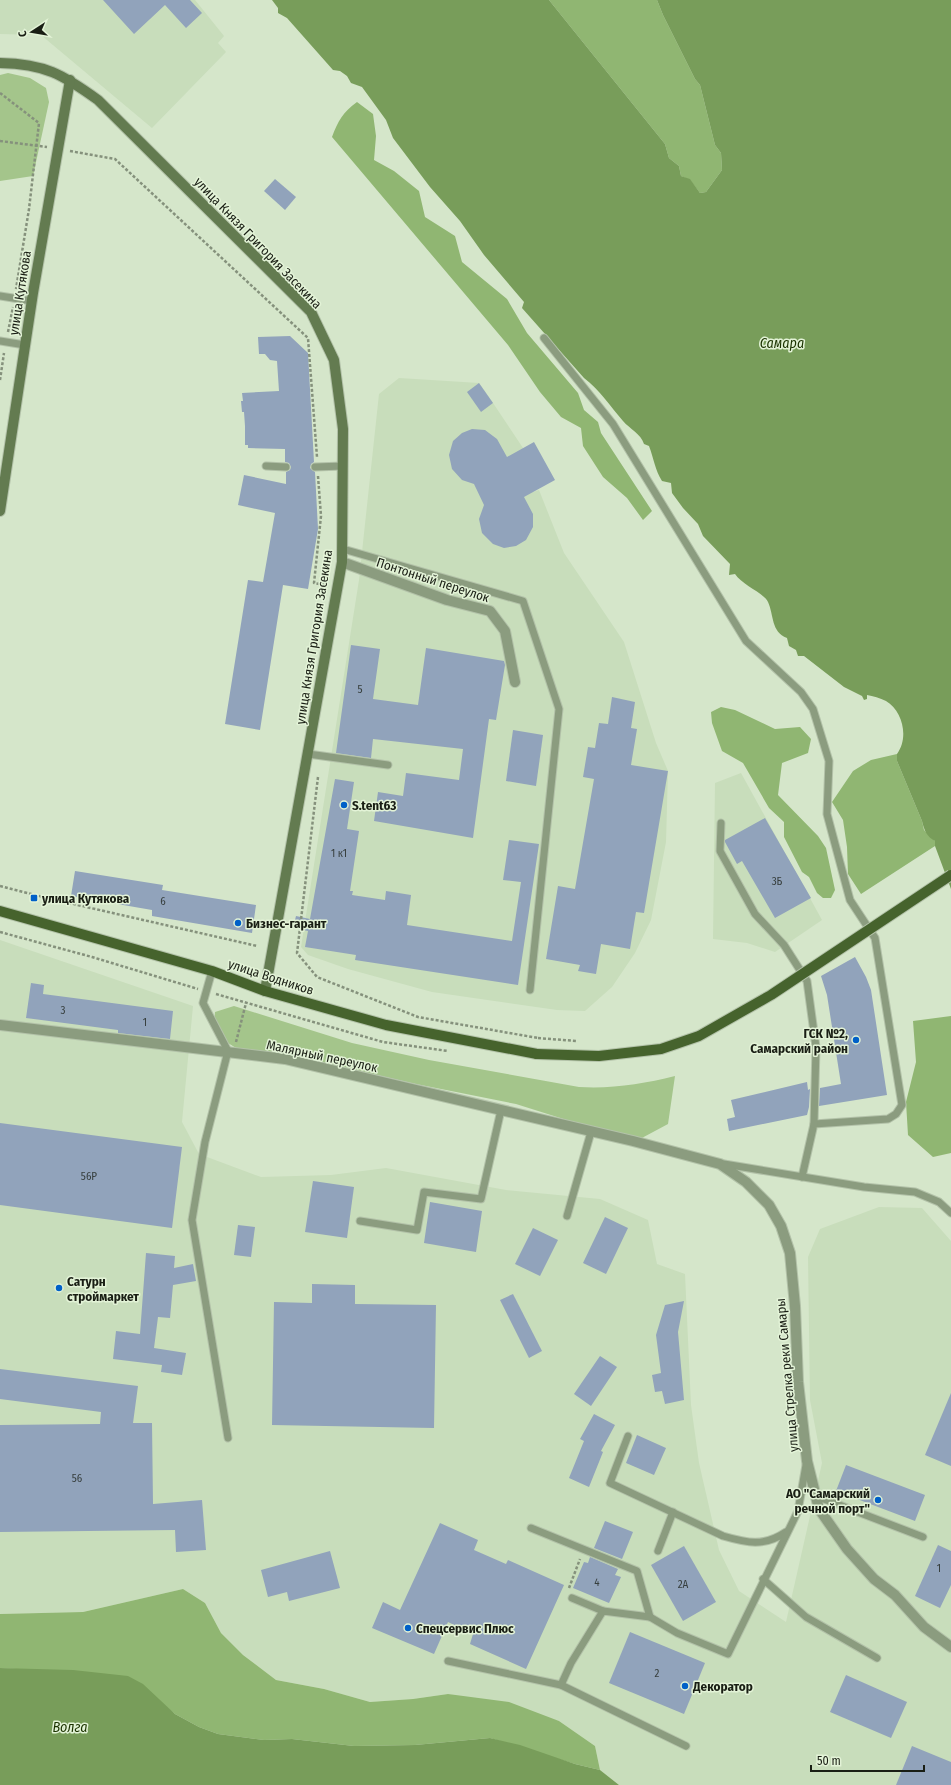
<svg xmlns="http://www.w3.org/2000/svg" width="951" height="1785" font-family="'Fira Sans Condensed',sans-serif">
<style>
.built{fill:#c8ddbb}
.green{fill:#a4c58b}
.forest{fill:#90b672}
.water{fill:#789d5a}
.building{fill:#91a3bb}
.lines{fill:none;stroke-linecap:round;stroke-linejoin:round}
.service-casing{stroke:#b3c2a9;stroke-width:9}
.minor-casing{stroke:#b3c2a9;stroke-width:12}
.secondary-casing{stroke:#b3c2a9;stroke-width:12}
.primary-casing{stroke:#b3c2a9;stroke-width:12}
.path{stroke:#85917c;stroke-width:2.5;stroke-dasharray:3 2;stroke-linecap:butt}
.service{stroke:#8b9c7f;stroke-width:7}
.minor{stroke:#8b9c7f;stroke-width:10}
.secondary{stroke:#637b50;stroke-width:10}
.primary{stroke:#46632d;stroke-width:10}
.primary-bridge-casing{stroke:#b3c2a9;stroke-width:12;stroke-linecap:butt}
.path-bridge{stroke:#85917c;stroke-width:2.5;stroke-dasharray:3 2;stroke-linecap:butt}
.primary-bridge{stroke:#46632d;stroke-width:10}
.poi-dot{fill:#0060c8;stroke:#e3f3d7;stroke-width:1.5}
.labels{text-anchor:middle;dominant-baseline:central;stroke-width:3;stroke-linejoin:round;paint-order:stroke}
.number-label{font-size:11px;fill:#373f3e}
.street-label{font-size:13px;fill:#191e14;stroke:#e3f3d7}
.poi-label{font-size:13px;font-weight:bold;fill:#191e14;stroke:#e3f3d7;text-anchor:start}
.water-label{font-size:14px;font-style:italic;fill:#1b3301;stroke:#e3f3d7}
</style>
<rect width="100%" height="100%" fill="#d5e6ca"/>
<g class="built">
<polygon points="0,0 195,0 224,36 218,43 226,52 152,128 41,35 0,34"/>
<polygon points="399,378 479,383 493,403 523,448 533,492 539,490 564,553 624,642 656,743 668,771 666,842 651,920 635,953 612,987 585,1011 557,1010 432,992 348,969 308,955 301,947 359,580 379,394"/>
<polygon points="741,773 822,920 775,952 747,943 713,939 715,783"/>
<polygon points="0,940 193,1006 182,1122 199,1154 261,1177 331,1175 386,1168 506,1190 600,1199 648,1220 657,1264 685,1274 691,1405 699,1463 719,1550 739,1591 786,1622 822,1463 810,1400 808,1257 820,1229 879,1207 922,1208 951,1241 951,1785 619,1785 600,1770 595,1746 559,1721 448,1694 413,1699 370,1702 324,1689 276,1680 243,1655 221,1633 205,1603 183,1589 83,1612 0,1614"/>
</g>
<g class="green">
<polygon points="8,73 30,78 46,88 49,102 33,176 0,181 0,75"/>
<path d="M234,1006L352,1043L429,1060L579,1087C612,1089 643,1084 675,1076L668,1124L640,1139L592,1128L516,1104L416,1084L273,1051L249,1056L228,1043L214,1025L215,1012Z"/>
</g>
<g class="forest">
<polygon points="549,0 657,0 663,15 695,79 700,85 715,145 721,153 722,170 706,192 700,193 690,180 681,176 679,166 669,158 665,144"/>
<path d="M357,102L373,114L376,136L374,160L394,171L419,191L425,217L455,236L462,262L507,299L527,333L578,393L584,410L598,422L601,433L652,511L643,520L627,498L603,477L583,446L581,428L561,417L540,392L508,345L332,137C338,121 343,112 357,102Z"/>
<polygon points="721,707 735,710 775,729 800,727 811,739 808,753 782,763 778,795 818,836 826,848 835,890 831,898 823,898 817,893 809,877 802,872 784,837 784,822 769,808 743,763 722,751 712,723 711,712"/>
<polygon points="897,754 897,761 922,821 924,830 935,841 935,846 861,894 848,874 847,847 843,820 832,802 853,771 871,760"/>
<polygon points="951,1016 951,1153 933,1157 908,1135 906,1102 916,1062 913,1021"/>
<polygon points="183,1589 205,1603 221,1633 243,1655 276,1680 324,1689 370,1702 413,1699 448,1694 509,1702 559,1721 595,1746 600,1770 575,1764 490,1738 415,1745 354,1746 292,1739 264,1740 218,1734 199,1727 175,1714 159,1701 32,1670 0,1668 0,1614 83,1612"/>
</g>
<g class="water">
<path d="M272,0H549L665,144L669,158L679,166L681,176L690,179L700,193L706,192L722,170L721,153L715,145L700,85L695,79L663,15L657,0H951V889L935,846V841C927,837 924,830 922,821L897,761V754C909,738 903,711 886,701C880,698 873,696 867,695V699L864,700L862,696L844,687L804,656H798L796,650L789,646L787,638C771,632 774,615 768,602C764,593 742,585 735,574L729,575L730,564L703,536L698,524L683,508L672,493L671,483L662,481C655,470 654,459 649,446L644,444C641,434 630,429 623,421C610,406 600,390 584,378L522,308L524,302L484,255L460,221L430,187L393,138L386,120L362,87L351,83L347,76L340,71L333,70L287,18L278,13V8Z"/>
<polygon points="0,1668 73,1670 128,1676 143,1684 175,1714 199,1727 218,1734 264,1740 292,1739 354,1746 415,1745 490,1738 520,1745 575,1764 600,1770 619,1785 0,1785"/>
</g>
<g class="building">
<polygon points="103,0 190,0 202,13 186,28 165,5 134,34"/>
<polygon points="275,179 296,197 285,210 264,191"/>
<polygon points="290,336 308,353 314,462 311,464 310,468 315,472 318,529 308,589 283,585 260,730 225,724 248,580 263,582 275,513 238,505 244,475 286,484 286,472 290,470 291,467 289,463 285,462 285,449 248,448 248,445 245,445 245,426 244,412 242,412 241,401 243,401 242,393 279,391 277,361 270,360 265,354 259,354 258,337"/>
<polygon points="479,383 493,403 481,412 467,392"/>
<polygon points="472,429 485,430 497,439 507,457 534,442 555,480 524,497 533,514 533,527 526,540 516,546 504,548 493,544 482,533 479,519 484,505 474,484 462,480 452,469 449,455 453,441 462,433"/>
<polygon points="351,645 380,649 373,699 418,705 426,648 504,661 505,665 496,720 489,719 473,838 374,821 378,792 403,796 406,773 459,780 463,749 373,739 371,758 336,753"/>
<polygon points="612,697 635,702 631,728 637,729 631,765 668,771 644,913 636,912 630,949 601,944 596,974 578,971 580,965 546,959 558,886 575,889 594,779 583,777 588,747 595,748 599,723 608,724"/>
<polygon points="513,730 543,735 536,786 506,781"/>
<polygon points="335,779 354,782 347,829 359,831 350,891 353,891 352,895 385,900 386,891 411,895 407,925 512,941 521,882 503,880 509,840 539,844 518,985 355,960 356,955 305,947 308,931 293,928 296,916 310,919"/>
<polygon points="765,818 811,898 775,918 742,861 737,864 725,842 725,840"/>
<polygon points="75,871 163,885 162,890 256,905 252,933 152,916 152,910 71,896"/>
<polygon points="855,957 866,977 871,990 887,1095 819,1106 820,1088 841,1084 827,995 821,976"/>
<polygon points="31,983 44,985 43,994 173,1011 170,1039 118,1033 118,1030 26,1018"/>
<polygon points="807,1082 808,1090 810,1089 809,1107 807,1115 729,1131 727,1119 735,1117 731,1100"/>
<polygon points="0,1123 182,1147 172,1228 0,1205"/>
<polygon points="313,1181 354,1187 347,1238 305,1232"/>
<polygon points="430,1202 482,1211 476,1252 424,1243"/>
<polygon points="605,1217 628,1228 606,1274 583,1263"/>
<polygon points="238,1225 255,1227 251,1257 234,1255"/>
<polygon points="533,1228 558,1240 540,1276 515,1264"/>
<polygon points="146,1253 175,1256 174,1268 193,1264 196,1281 173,1285 170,1318 158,1317 154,1348 186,1353 182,1375 161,1372 162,1365 113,1359 116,1331 140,1334"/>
<polygon points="312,1284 355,1285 355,1304 436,1305 434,1428 272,1425 274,1302 312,1303"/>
<polygon points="513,1294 542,1351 529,1358 500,1300"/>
<polygon points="684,1301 678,1332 684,1400 665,1404 662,1391 655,1392 652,1375 661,1373 656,1335 665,1305"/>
<polygon points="600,1356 617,1367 591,1406 574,1394"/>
<polygon points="0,1369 138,1386 133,1423 152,1423 153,1504 202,1500 206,1550 176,1552 175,1530 0,1532 0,1425 100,1424 101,1412 0,1399"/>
<polygon points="951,1393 951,1466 925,1455"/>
<polygon points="594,1414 615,1425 601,1451 603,1452 589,1487 569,1478 584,1441 580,1439"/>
<polygon points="637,1435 666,1448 654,1475 626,1463"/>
<polygon points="846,1465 925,1495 915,1521 836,1491"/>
<polygon points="605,1521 633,1532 622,1559 594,1548"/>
<polygon points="440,1523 478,1540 474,1550 506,1564 508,1560 564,1585 526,1669 470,1644 473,1634 448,1622 434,1654 372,1628 383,1602 400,1610"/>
<polygon points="938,1545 951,1551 951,1585 940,1608 915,1596"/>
<polygon points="684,1546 716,1602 683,1621 651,1565"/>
<polygon points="330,1551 340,1588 289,1601 287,1592 268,1597 261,1570"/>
<polygon points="590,1557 618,1569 615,1575 621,1577 609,1603 573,1588 584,1562 588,1563"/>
<polygon points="630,1632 705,1663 684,1714 609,1683"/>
<polygon points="846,1675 907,1702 891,1738 830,1712"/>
<polygon points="912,1746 951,1762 951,1785 896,1785"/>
</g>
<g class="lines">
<defs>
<g id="service">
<polyline points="0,296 32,301"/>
<polyline points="544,338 613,424 746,641 801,692 813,709 829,761 827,814 850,900 875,938 902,1105 896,1114 888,1119 814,1124 802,1177"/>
<polyline points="0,341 25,345"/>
<polyline points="266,466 286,467"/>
<polyline points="315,467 343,466"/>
<polyline points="343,549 523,601 559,709 530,990"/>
<polyline points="308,754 388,765"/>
<polyline points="721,823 720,851 755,914 784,945 807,981 816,1047 814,1124"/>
<polyline points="212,971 203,1003 228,1051 205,1142 192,1220 228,1438"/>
<polyline points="724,1164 864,1187 915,1192 939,1202 951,1213"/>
<polyline points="567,1216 591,1132"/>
<polyline points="360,1221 417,1230 424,1192 481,1199 501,1110"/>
<path d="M628,1436L610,1483L723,1536C747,1543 764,1547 786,1532"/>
<polyline points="816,1496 923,1537"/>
<polyline points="531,1528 637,1571 650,1617"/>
<polyline points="658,1551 673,1512"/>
<polyline points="763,1579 806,1617 877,1658"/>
<polyline points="572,1598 603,1611"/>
<polyline points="448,1661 561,1685 686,1746"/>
<polyline points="561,1685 571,1663 603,1611 650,1617 677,1633 728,1654 798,1511 806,1465"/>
</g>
<g id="minor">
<polyline points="342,562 447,600 490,611 505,631 515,682"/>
<polyline points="0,1025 285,1059 633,1141 720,1164 746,1182 769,1205 781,1226 790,1253 795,1306 798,1382 807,1461 819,1509 847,1549 874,1579 895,1595 924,1627 951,1647"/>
</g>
<g id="secondary">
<path d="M0,63C45,64 62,74 98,100L311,312L334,360L343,429L342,562L265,991"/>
<polyline points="0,511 33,293 70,80"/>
</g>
<polyline id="primary" points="0,911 212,971 265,991 386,1025 537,1054"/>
</defs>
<use href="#service" class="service-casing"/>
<use href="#minor" class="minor-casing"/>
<use href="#secondary" class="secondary-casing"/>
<use href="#primary" class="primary-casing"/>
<g class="path">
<polyline points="0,93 39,123 29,209 16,289"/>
<polyline points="0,141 47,147"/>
<polyline points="70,151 115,159 308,338 317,457"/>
<polyline points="8,332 13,307"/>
<polyline points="0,380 4,353"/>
<polyline points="318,476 321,516 314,583 325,585"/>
<polyline points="318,777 297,953 317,977 418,1017 538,1038"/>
<polyline points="0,886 47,898 257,946"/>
<polyline points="0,932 92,957 198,989"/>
<polyline points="216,994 383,1042 448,1051"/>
<polyline points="236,1042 246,1003"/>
<polyline points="569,1588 580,1559"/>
</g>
<use href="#service" class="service"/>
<use href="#minor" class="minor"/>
<use href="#secondary" class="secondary"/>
<use href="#primary" class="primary"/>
<defs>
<polyline id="primary-bridge" points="537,1054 599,1056 661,1049 699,1036 771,995 951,875"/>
</defs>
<use href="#primary-bridge" class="primary-bridge-casing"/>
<polyline class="path-bridge" points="538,1038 576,1041"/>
<use href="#primary-bridge" class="primary-bridge"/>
</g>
<g class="poi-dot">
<circle cx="344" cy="805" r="4"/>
<rect x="30" y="894" width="8" height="8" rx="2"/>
<circle cx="238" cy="923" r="4"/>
<circle cx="856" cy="1040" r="4"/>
<circle cx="59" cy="1288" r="4"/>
<circle cx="878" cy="1500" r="4"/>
<circle cx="408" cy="1628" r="4"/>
<circle cx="685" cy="1686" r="4"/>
</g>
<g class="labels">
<g class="number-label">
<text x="360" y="689">5</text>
<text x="339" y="853">1 к1</text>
<text x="777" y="881">3Б</text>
<text x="163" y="901">6</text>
<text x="63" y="1010">3</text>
<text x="145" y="1022">1</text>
<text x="89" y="1176">56Р</text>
<text x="77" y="1478">56</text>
<text x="939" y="1568">1</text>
<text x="597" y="1582">4</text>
<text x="683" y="1584">2А</text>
<text x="657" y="1673">2</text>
</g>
<g class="street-label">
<text transform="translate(258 243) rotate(46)">улица Князя Григория Засекина</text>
<text transform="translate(20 293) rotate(-81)">улица Кутякова</text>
<text transform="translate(433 580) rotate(18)">Понтонный переулок</text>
<text transform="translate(314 637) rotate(-81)">улица Князя Григория Засекина</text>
<text transform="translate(271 977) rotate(18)">улица Водников</text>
<text transform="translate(322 1056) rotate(12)">Малярный переулок</text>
<text transform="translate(787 1375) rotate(-95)">улица Стрелка реки Самары</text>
</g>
<g class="poi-label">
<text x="352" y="805">S.tent63</text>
<text x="42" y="898">улица Кутякова</text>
<text x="246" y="923">Бизнес-гарант</text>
<text x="848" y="1033" text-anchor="end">ГСК №2,<tspan x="848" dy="15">Самарский район</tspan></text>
<text x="67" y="1281">Сатурн<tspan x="67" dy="15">строймаркет</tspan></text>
<text x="870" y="1493" text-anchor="end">АО "Самарский<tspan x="870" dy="15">речной порт"</tspan></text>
<text x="416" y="1628">Спецсервис Плюс</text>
<text x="693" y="1686">Декоратор</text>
</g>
<g class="water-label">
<text x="782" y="343">Самара</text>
<text x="70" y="1727">Волга</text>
</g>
</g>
<g transform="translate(32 32) rotate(258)" stroke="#e3f3d7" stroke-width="3" paint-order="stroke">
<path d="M0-3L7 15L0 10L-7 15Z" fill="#191e14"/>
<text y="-6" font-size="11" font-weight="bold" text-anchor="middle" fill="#191e14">С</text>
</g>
<path d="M811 1765v6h113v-6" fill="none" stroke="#191e14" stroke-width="2"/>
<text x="817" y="1765" font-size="12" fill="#191e14" stroke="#e3f3d7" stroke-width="3" paint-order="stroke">50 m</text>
</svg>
